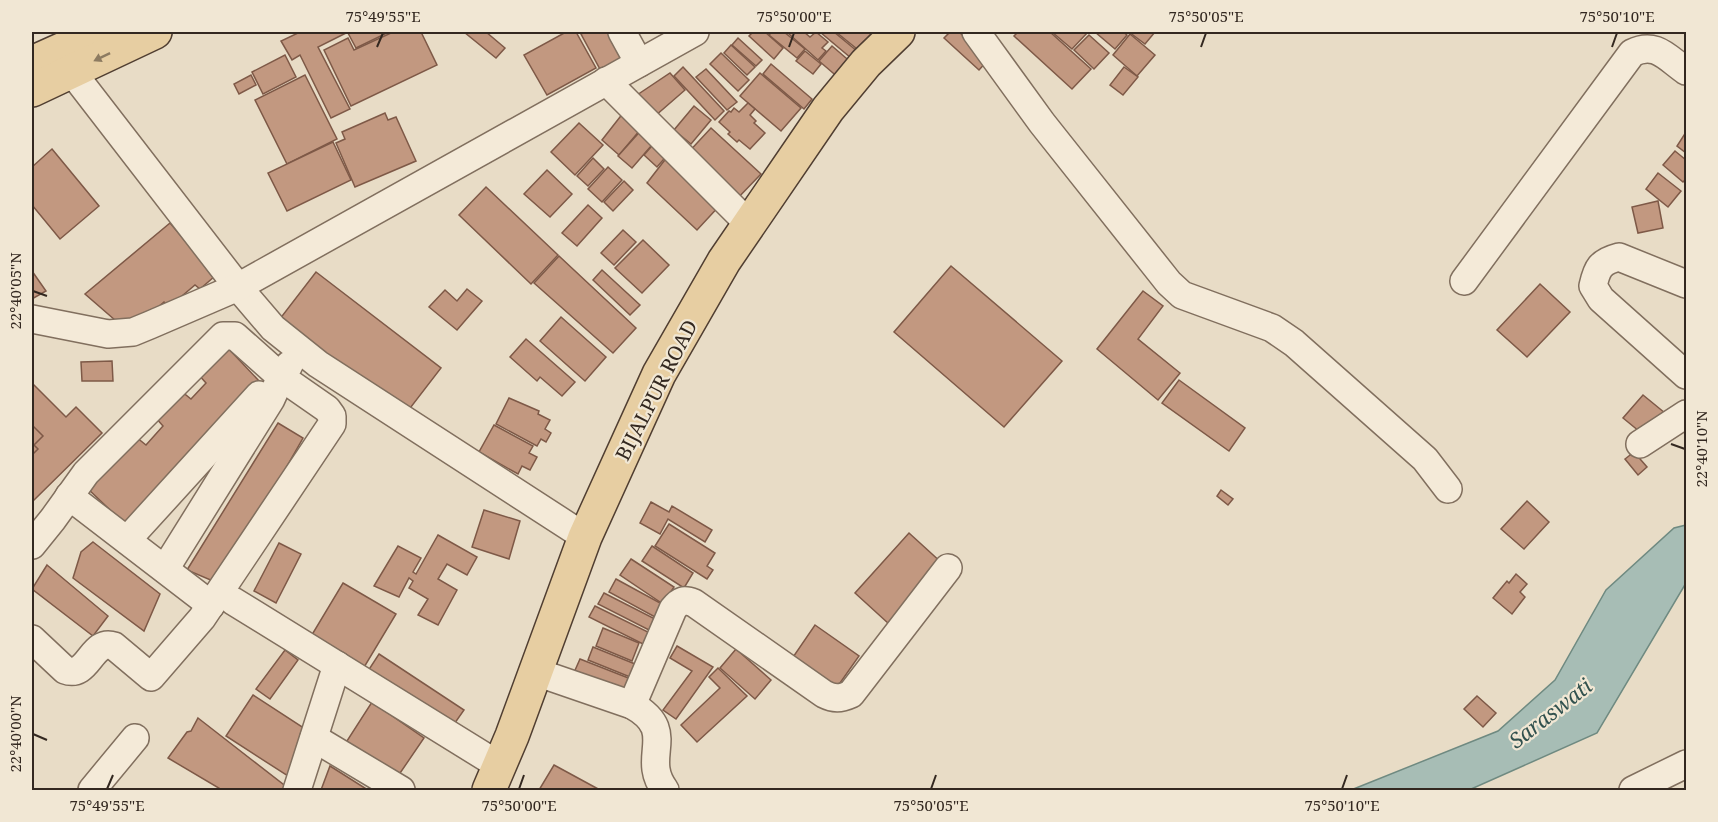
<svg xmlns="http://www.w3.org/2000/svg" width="1718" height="822" font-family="'Noto Serif',serif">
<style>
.water{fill:#a7bdb5;stroke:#6f8a81;stroke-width:1.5}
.building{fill:#c29880;stroke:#7e5947;stroke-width:1.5}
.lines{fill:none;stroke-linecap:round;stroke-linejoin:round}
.minor-casing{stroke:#816f5e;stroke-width:30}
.major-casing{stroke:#503e31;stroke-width:36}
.minor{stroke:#f4ead8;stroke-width:27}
.major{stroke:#e7cea2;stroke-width:33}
.oneway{fill:#8d7b61}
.ticks{fill:none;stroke:#332820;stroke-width:2}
.labels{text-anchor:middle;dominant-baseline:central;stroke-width:4.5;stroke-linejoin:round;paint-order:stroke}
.street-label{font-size:20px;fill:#332820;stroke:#f1e7d4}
.water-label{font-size:21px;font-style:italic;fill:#31514e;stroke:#f1e7d4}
.neatline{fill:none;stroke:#332820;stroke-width:2}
.ticks-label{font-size:15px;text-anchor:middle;fill:#332820}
</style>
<rect width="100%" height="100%" fill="#e8dcc6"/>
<polygon class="water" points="1686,525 1686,583 1597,733 1469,790 1351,790 1498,731 1555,680 1606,590 1674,528"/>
<g class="building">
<polygon points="300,32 348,32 318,47 350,109 331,118 300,55 292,60 281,41"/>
<polygon points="351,32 389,32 356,48 348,33"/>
<polygon points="393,32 421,32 437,65 351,106 324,50 348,38 354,50"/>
<polygon points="464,32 486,32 505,48 496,58"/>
<polygon points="566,32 576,32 596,68 547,95 524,55"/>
<polygon points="585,32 616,32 629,56 601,71 581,34"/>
<polygon points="753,32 765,32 783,48 774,59 749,36"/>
<polygon points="772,32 784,32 805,49 797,58 769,35"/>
<polygon points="791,32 804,32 810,37 816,32 828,42 822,48 826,51 818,60 789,34"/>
<polygon points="820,32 834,32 863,56 857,63"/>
<polygon points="836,32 873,32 877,35 862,53"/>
<polygon points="950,32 959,32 989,59 979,70 944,38"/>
<polygon points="1018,32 1050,32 1091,69 1072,89 1014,36"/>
<polygon points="1052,32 1088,32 1072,49"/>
<polygon points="1095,32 1123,32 1127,35 1115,49"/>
<polygon points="1129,32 1155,32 1145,44"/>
<polygon points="1130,34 1155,55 1137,76 1113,55"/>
<polygon points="1089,35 1109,53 1094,69 1074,50"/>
<polygon points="738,38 762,60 756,66 732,45"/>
<polygon points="731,45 755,67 747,75 724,53"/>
<polygon points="832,46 853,64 840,79 819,61"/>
<polygon points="805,51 821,64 813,74 796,61"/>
<polygon points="721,53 749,80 738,91 710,64"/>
<polygon points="285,55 296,77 263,94 252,72"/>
<polygon points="771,64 812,99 804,109 763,74"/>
<polygon points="683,67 724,111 715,120 674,76"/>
<polygon points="1124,67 1138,77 1123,95 1110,85"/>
<polygon points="706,69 737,102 727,110 696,77"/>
<polygon points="670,73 685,90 655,116 634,97"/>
<polygon points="760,73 801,108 781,131 740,96"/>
<polygon points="251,75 256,85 239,94 234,84"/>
<polygon points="305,75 337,139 287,164 255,100"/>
<polygon points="748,103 755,109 750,115 756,121 754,123 765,133 750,149 739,140 737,142 728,134 730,132 719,122 729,111 731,112 734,108 739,112"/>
<polygon points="694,106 711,120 691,144 674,130"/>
<polygon points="627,108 646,123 619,155 602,140"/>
<polygon points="385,113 388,120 396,117 416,161 355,187 336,143 345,139 342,132"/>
<polygon points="579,123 603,145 575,175 551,152"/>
<polygon points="645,126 658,138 632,168 618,156"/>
<polygon points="711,128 761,174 734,202 685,156"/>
<polygon points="1686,132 1686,153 1677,146"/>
<polygon points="657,140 670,152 657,167 644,155"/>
<polygon points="333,142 351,180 287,211 268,173"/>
<polygon points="52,149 99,206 60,239 32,205 32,167"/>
<polygon points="1675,151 1686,160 1686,179 1683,182 1663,165"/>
<polygon points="671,152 722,203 697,230 647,183"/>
<polygon points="593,158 604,169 588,186 577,176"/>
<polygon points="608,167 622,180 602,202 588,189"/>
<polygon points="547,170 572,194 550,217 524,194"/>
<polygon points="1658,173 1681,191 1668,207 1646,189"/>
<polygon points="624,181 633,190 613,211 604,202"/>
<polygon points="486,187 558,255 531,284 459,215"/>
<polygon points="1658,201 1663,228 1638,233 1632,207"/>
<polygon points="588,205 602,218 577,246 562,233"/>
<polygon points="170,223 215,276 200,289 195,285 169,307 164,302 141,322 123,327 85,294"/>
<polygon points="623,230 636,242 614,265 601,253"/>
<polygon points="643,240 669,265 642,293 615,268"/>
<polygon points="559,256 636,328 613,353 534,283"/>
<polygon points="951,266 1062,361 1004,427 894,332"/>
<polygon points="602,270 640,305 630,315 593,280"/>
<polygon points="32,271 46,291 32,299"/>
<polygon points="316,272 441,368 404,416 279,320"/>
<polygon points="1540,284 1570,312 1527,357 1497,330"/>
<polygon points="467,289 482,301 457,330 429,307 445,290 457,301"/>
<polygon points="1143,291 1163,306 1138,339 1180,373 1158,400 1097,349"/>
<polygon points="561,317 606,357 585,381 540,341"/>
<polygon points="526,339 575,382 562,396 540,377 537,381 510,357"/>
<polygon points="225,345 260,382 130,529 86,487 136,437 146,445 163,426 156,418 181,391 191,399 206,383 198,374"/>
<polygon points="112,361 113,381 82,381 81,362"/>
<polygon points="1179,380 1245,428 1229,451 1162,403"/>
<polygon points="32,383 66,417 76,407 102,433 32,502"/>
<polygon points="1643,395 1665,413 1645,436 1623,418"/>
<polygon points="509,398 539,411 538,414 550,420 545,429 551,433 546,442 541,439 537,446 496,424"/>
<polygon points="278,423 303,438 220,584 187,570"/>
<polygon points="494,425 533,446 529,453 537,457 530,470 522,466 518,474 479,452"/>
<polygon points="34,427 43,436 34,445 38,449 32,455 32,429"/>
<polygon points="1634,452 1647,467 1638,475 1625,459"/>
<polygon points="1221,490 1233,499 1228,505 1217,496"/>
<polygon points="1527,501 1549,522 1524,549 1501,529"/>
<polygon points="651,502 669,512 672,506 712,530 705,542 668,519 660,534 640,523"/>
<polygon points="484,510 520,521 509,559 472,547"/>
<polygon points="669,524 715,553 707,566 713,570 707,579 655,546"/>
<polygon points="909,533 943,564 889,624 855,593"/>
<polygon points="438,535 477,557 467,575 447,564 438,579 457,590 438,625 418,615 428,599 409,588 413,581 409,578 399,597 374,586 398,546 421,558 413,572 416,574"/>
<polygon points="93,542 160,594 144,631 73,578 81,552"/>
<polygon points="279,543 301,554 276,603 254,591"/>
<polygon points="652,546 693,573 684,588 642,561"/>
<polygon points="631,559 674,587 663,604 620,575"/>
<polygon points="47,565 108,616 93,636 32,589"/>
<polygon points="1516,574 1527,584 1520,592 1525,597 1512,614 1493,598 1507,581 1509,583"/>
<polygon points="616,579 662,604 655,617 609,592"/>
<polygon points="343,583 396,614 363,669 310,638"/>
<polygon points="604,593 657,620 651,631 598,604"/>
<polygon points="595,606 650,633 645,645 589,617"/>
<polygon points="815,625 859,656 833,693 789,663"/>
<polygon points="603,628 639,643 632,661 596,646"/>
<polygon points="677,646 713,667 676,719 663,710 692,671 670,658"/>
<polygon points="593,647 645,668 640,681 588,660"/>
<polygon points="736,649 771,680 755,699 720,668"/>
<polygon points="285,650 298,660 270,699 256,689"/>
<polygon points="379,654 464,710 450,730 366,674"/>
<polygon points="580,659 636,681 628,700 572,677"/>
<polygon points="718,668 747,696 697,742 681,725 720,688 709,677"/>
<polygon points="253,695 310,732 291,778 226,736"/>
<polygon points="1477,696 1496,713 1483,727 1464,709"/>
<polygon points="372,702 424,738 396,779 345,744"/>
<polygon points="198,718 288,788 287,790 222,790 168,758 187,732 191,731"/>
<polygon points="554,765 600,790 539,790"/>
<polygon points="330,766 368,790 321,790"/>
</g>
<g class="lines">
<defs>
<g id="minor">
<polyline points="622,32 639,63"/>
<polyline points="976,32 1042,123 1169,283 1182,295 1272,328 1294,343 1425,459 1448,489"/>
<polyline points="72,72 238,287 273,328 318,364 585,537"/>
<polyline points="606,81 749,224"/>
<path d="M1464,281L1632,53C1656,41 1667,58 1686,71"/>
<path d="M1686,284L1619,257C1600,262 1597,268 1593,286L1601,299L1686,375"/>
<polyline points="32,319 108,334 133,332 150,325 238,287 695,32"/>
<polyline points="1640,444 1686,414"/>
<polyline points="69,496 211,605"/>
<polyline points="127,540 259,395"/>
<polyline points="32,545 53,519 86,473 223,336 235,336 281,377"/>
<polyline points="165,569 271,399 281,377"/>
<polyline points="233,601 500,766"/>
<path d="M32,639L65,670C89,679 91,638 114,646L151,677L202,618L332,424V416L327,409L281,377L289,365"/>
<path d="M536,672L632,705C680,732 639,756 665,790"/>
<path d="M632,705L673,609C680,600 684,599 694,603L824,694C834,699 840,699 851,694L948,568"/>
<polyline points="314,738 401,790"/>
<polyline points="92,790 135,738"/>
<polyline points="297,790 337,665"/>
<polyline points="1633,790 1686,764"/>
</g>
<g id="major">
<polyline points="32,63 101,32"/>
<polyline points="32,90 155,32"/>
<polyline points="489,790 512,736 585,537 659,374 724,261 828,109 866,63 898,32"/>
</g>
</defs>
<use href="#minor" class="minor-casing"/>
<use href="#major" class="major-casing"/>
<use href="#minor" class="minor"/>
<use href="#major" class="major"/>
</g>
<defs><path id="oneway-solid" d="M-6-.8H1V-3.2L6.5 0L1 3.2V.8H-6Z" transform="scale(1.5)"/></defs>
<use class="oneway" href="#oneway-solid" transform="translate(102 57) rotate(154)"/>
<path class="ticks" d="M377,47L383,33M789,47L794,33M1201,47L1206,33M1612,47L1617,33M33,291L47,296M1671,444L1685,449M33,734L47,740M107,789L113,775M519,789L524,775M931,789L936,775M1342,789L1347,775"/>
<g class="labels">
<g class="street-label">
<text transform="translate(656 390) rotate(-63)">BIJALPUR ROAD</text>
</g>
<g class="water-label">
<text transform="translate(1550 713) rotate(-38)">Saraswati</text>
</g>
</g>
<rect width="1718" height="822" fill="none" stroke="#f1e7d4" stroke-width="66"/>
<rect x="33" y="33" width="1652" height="756" class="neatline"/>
<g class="ticks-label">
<text x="383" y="22">75°49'55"E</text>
<text x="794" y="22">75°50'00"E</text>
<text x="1206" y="22">75°50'05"E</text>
<text x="1617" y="22">75°50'10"E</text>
<text transform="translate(16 291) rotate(-90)" y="5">22°40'05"N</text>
<text transform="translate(1702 449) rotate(-90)" y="5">22°40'10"N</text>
<text transform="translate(16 734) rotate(-90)" y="5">22°40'00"N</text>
<text x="107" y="811">75°49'55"E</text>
<text x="519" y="811">75°50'00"E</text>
<text x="931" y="811">75°50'05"E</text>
<text x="1342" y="811">75°50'10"E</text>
</g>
</svg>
